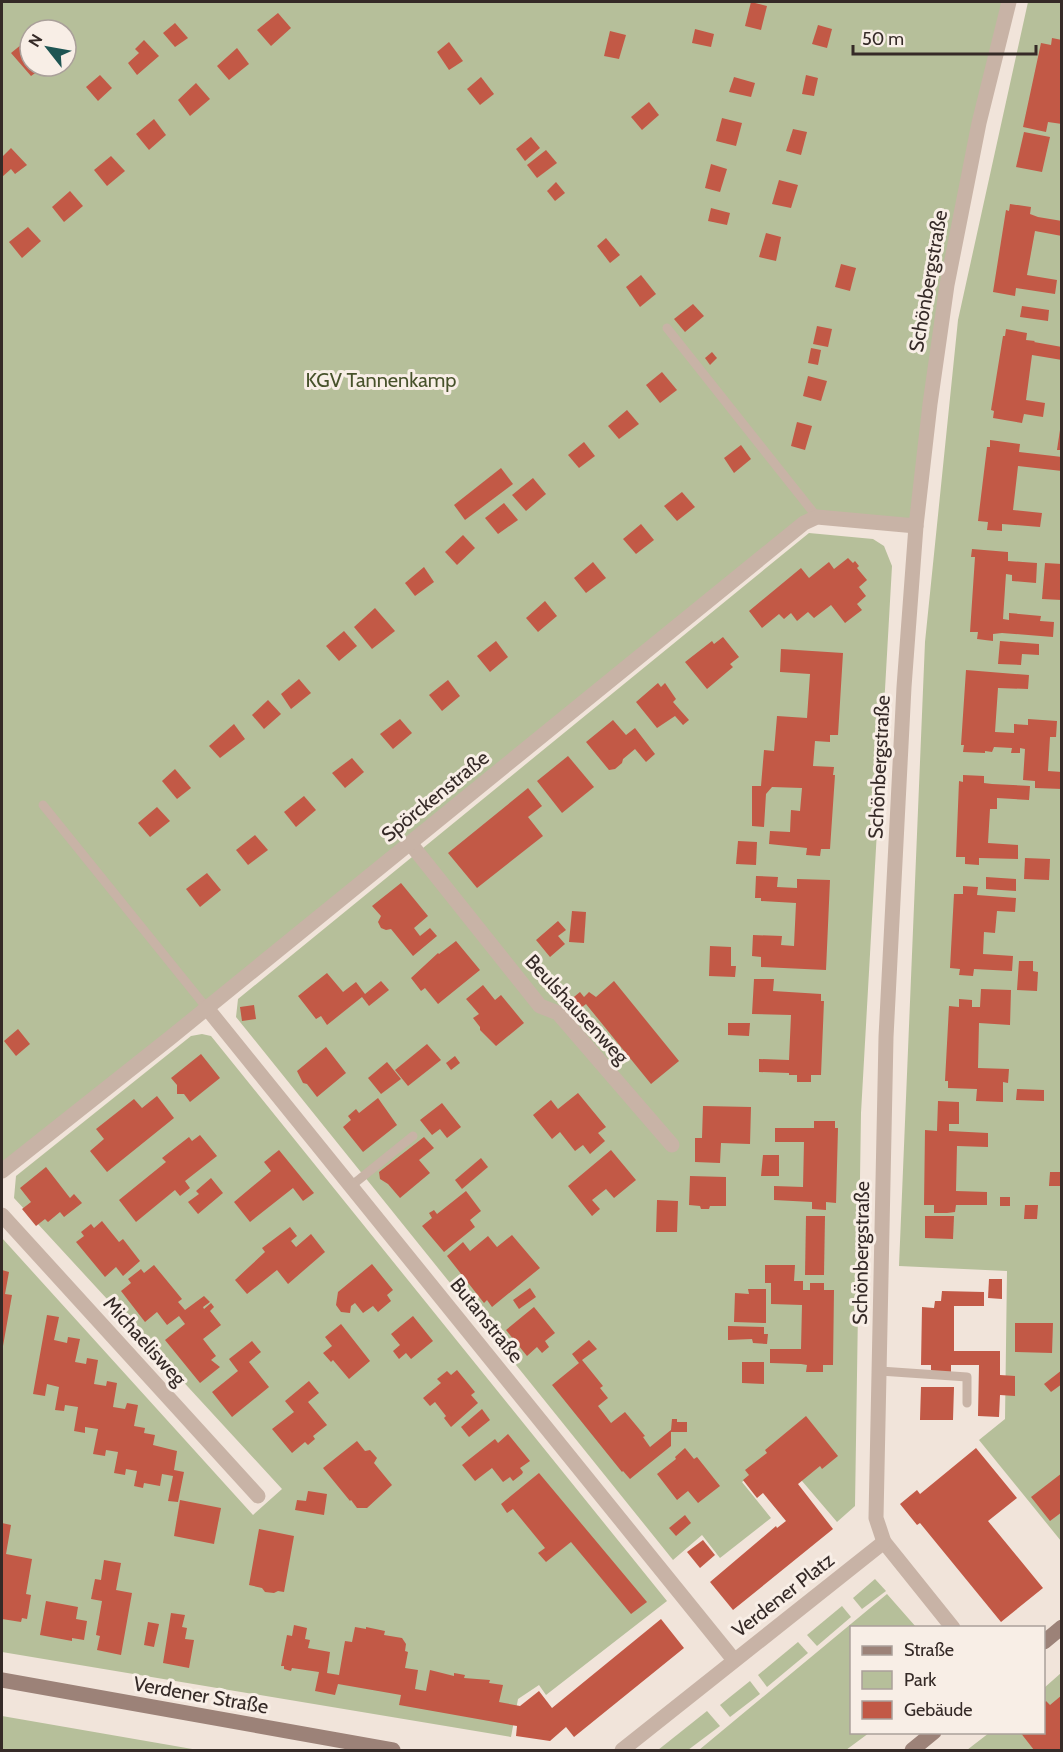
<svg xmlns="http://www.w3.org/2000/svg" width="1063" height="1752" font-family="Cabin,sans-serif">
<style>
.green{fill:#b6bf9a;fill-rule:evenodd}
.building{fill:#c25946}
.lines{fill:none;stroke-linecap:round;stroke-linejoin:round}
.lane{stroke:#c8b3a6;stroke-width:9}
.street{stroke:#c8b3a6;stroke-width:15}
.secondary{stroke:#9c8278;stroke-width:15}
.labels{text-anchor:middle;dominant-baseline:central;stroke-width:6;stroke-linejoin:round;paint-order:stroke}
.street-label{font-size:20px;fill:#352a27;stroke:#f8eee6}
.park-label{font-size:20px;fill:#47522b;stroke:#f8eee6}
</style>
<rect width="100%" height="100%" fill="#f1e4da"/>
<g class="green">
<path d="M2,2H1009L979,123L916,526L818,517L2,1171ZM30,30H66V66H30Z"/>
<polygon points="1028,2 1061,2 1061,1541 979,1440 1005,1419 1007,1271 899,1266 925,642 958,320"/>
<polygon points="809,533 873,539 884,546 892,566 861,1113 855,1506 837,1522 779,1454 742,1482 771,1518 720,1558 702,1535 673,1560 236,1017 238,999"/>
<polygon points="202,1034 211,1036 667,1601 546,1695 539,1685 518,1699 511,1737 2,1652 2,1238 253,1515 282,1489 14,1198 16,1176 191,1036"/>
<polygon points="875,1579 886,1591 862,1609 853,1598"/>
<polygon points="887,1594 916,1627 852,1628 852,1732 869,1733 846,1750 699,1750"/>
<polygon points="842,1606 851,1617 817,1646 807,1635"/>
<polygon points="798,1642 808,1653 767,1687 758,1675"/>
<polygon points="1061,1673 1061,1750 967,1750 989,1733 1044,1732 1044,1688"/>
<polygon points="750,1681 760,1694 730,1717 720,1705"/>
<polygon points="707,1711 720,1726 688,1750 658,1750"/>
<polygon points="2,1716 198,1750 2,1750"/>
</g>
<g class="building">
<polygon points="751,2 767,6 761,30 745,26"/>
<polygon points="278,13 291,28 271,46 257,30"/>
<polygon points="175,23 188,38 175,47 163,33"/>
<polygon points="818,25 832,29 827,48 812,44"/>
<polygon points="695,29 714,34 711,47 692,43"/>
<polygon points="610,31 626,35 619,59 604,56"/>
<polygon points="1052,38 1062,40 1062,124 1048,122 1046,132 1023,127 1041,43 1051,45"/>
<polygon points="27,40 30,44 30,66 38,66 41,69 31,76 11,53"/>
<polygon points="144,40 159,56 137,75 128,63 139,53 135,49"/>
<polygon points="449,42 463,61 449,70 437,52"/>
<polygon points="237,48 249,64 229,80 217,66"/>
<polygon points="100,75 112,88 98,101 86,87"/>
<polygon points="806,75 818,78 814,96 802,94"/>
<polygon points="481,77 494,94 480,105 467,89"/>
<polygon points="734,77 755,83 751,97 729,92"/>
<polygon points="196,83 210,99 190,116 178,100"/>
<polygon points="649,102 659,115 642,130 631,117"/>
<polygon points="722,118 742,123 736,146 716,141"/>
<polygon points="154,119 166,135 149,150 136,134"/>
<polygon points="793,129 807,132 801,155 786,151"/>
<polygon points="1024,132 1050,137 1042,172 1016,167"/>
<polygon points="531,137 540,148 525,161 516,149"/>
<polygon points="11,148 27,165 15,174 11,169 2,177 2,157"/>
<polygon points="546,150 557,163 537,178 527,165"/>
<polygon points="111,156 125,171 107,186 94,170"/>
<polygon points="711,164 727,169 720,192 705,188"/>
<polygon points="779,180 798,185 791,208 772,204"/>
<polygon points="556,182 565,193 555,201 547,191"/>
<polygon points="70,191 83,206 64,222 52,207"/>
<polygon points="1010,204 1031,207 1030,214 1038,217 1062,221 1062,236 1035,231 1027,275 1057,280 1055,294 1016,288 1015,296 993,292 1006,210 1009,211"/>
<polygon points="711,208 730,213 727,225 708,221"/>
<polygon points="28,227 41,241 22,258 9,242"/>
<polygon points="766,233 781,237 776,261 759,257"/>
<polygon points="606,238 620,255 610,263 597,246"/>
<polygon points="841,264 856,268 850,291 835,287"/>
<polygon points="641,275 656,294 640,307 626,287"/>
<polygon points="693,304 704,316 685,332 674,319"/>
<polygon points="1022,306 1049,310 1048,321 1020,317"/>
<polygon points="817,326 832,329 828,347 813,344"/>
<polygon points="1006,329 1027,333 1026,340 1035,341 1034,342 1062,347 1062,360 1032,355 1026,400 1045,403 1043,417 1024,414 1022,423 993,418 994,411 991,410 1003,336 1005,336"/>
<polygon points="811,348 821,350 818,365 808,363"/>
<polygon points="712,352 717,358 710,365 705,358"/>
<polygon points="662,372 677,390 660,403 646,385"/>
<polygon points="808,376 827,381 821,401 803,396"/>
<polygon points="627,410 639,424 619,439 608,426"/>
<polygon points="797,422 812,426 805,450 791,446"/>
<polygon points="1060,430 1062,430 1062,450 1057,450"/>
<polygon points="990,440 1020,444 1019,452 1062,457 1062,471 1018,466 1013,510 1042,513 1040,527 1002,524 1002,531 987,530 988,522 978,521 987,447 990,447"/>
<polygon points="584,442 595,456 579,468 568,455"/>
<polygon points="741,445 751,459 734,473 724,458"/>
<polygon points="501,468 513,484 465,520 454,505"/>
<polygon points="533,478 546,494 526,511 512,495"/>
<polygon points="682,492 695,507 677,521 664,506"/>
<polygon points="504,503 518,520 498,534 485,518"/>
<polygon points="641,524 654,540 636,554 623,539"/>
<polygon points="463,535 475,548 457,565 445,552"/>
<polygon points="972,549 1008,552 1008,561 1037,563 1036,583 1012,581 1012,575 1006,574 1003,619 1009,620 1009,613 1041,616 1040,621 1054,622 1053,637 1002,633 993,634 993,641 977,639 978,632 970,632 975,557 971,557"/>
<polygon points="848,558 853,563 855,561 859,566 857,568 867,580 859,587 866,596 857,604 862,610 845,623 831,605 814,618 808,612 797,621 791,613 784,619 779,614 762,628 749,611 801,568 809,578 829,562 834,569"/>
<polygon points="593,562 606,578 586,593 574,578"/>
<polygon points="1045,563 1062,564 1062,600 1042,599"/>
<polygon points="424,567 434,582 415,596 405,583"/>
<polygon points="545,601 557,616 538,632 526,618"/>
<polygon points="375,608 395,631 372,649 354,627"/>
<polygon points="344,631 357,646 339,661 326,646"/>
<polygon points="723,637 739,657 730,664 733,667 707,689 685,662 712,641 714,644"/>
<polygon points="496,641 508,657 490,672 477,656"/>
<polygon points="1000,641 1039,644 1039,655 1022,654 1021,665 998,664"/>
<polygon points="781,649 843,653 838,735 830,735 830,742 815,741 813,766 834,767 833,775 835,775 830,849 821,849 820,856 806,855 807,848 769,844 770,831 790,832 791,810 800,811 802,788 772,787 766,794 764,827 752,826 752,786 761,786 764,750 774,751 777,716 807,718 810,674 780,672"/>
<polygon points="966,670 1029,675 1028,689 998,688 995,732 1014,733 1014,724 1028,725 1028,719 1057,721 1056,737 1050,737 1048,771 1062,772 1062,789 1035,788 1035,781 1023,780 1025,749 1020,748 1020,753 1011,753 1012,748 994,747 992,752 985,751 985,753 963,752 964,745 961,745"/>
<polygon points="299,679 311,693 291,709 281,694"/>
<polygon points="448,680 460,696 442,711 429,695"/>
<polygon points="658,683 661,687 665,683 676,699 673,702 689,720 683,725 675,716 657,728 636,702"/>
<polygon points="268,700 281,714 264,729 252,715"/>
<polygon points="400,719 412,733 393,749 380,734"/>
<polygon points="613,720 626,735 635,728 655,754 646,762 635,749 623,759 622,763 615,769 609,770 586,742"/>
<polygon points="234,724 245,739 220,758 209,746"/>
<polygon points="568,756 594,787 562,813 537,781"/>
<polygon points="352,758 364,772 345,788 332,773"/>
<polygon points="175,769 191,788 177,799 162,781"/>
<polygon points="963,775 984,776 984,783 992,784 1030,786 1029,800 997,798 997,809 990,809 988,843 1018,845 1018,859 979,858 979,865 965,864 965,857 956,857 959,781 963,782"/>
<polygon points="528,788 542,806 528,817 543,836 477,888 448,853"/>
<polygon points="304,796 316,810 296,827 284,812"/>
<polygon points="157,807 170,821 150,837 138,823"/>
<polygon points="255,835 268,850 248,865 236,850"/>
<polygon points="738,841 757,842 756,865 736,864"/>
<polygon points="1025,858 1050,859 1049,880 1024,879"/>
<polygon points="207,873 221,890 200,907 186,889"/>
<polygon points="756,876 778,877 777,887 797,888 797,879 830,880 826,970 761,967 761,957 752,956 753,935 782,936 781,945 794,946 796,903 761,901 761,898 755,898"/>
<polygon points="986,877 1016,879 1016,891 986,889"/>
<polygon points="401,883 428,916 414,928 420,936 430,928 437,936 413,956 391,929 386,930 381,928 378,922 381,916 372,906"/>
<polygon points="963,886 978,887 977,895 1016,898 1015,912 997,911 995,933 984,932 983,954 1013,956 1012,971 974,969 973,976 959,975 960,969 950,968 954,894 963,894"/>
<polygon points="572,911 586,912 584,943 569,942"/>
<polygon points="558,921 566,930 558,936 565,944 550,957 536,940"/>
<polygon points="456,941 480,970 438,1004 425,988 421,991 411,978 438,953 439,954"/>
<polygon points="710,946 731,947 731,966 736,966 735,977 709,976"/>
<polygon points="1019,961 1033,961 1033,971 1038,972 1037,991 1017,990"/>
<polygon points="327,973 343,992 356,982 365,994 381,981 389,990 369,1006 362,997 327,1025 321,1016 316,1019 298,996"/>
<polygon points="754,979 774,979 773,991 821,994 821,1001 824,1001 821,1075 811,1075 811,1082 797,1082 797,1075 789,1075 789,1073 759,1072 759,1059 789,1060 791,1015 752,1014"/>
<polygon points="614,981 679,1061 651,1084 586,1004 572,1015 564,1005 580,992 584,997 589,992 596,997"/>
<polygon points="483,985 495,1000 501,995 524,1023 496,1046 480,1030 480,1027 473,1018 479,1014 466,999"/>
<polygon points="981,989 1011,990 1010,1025 979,1023 978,1068 1009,1069 1008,1083 1003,1082 1003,1102 976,1101 977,1089 948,1088 948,1081 945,1081 949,1006 959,1007 959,999 972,1000 972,1007 980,1007"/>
<polygon points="254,1005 256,1019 242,1021 240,1007"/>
<polygon points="728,1023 750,1023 749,1036 728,1035"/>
<polygon points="18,1029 30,1044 16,1056 4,1041"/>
<polygon points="427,1044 441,1060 408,1086 395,1070"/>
<polygon points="326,1047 346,1073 317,1097 307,1084 303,1083 297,1071"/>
<polygon points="201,1054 220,1078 190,1102 184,1094 177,1094 177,1085 171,1078"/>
<polygon points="455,1056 460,1063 451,1070 446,1063"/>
<polygon points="387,1062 401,1079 381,1094 368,1078"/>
<polygon points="1017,1089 1044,1090 1044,1101 1016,1100"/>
<polygon points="578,1093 606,1127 598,1133 605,1141 590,1154 583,1145 575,1151 560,1132 552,1139 533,1115 551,1100 558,1109"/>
<polygon points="157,1096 174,1118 107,1172 90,1151 104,1139 96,1129 134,1099 142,1108"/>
<polygon points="378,1098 397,1125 363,1152 343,1127 351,1120 348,1116 356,1109 359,1113"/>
<polygon points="938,1101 959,1102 959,1124 949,1124 949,1131 988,1133 988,1147 957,1146 956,1191 987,1192 987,1205 956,1205 955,1212 947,1213 934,1213 934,1205 924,1205 925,1130 937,1131"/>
<polygon points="442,1103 461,1127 447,1138 440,1129 432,1135 420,1120"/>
<polygon points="703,1106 751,1107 750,1144 721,1143 720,1163 695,1162 695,1138 702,1138"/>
<polygon points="814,1121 835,1121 835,1128 838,1128 836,1203 826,1202 826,1210 812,1209 812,1202 774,1200 774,1186 803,1187 804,1142 775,1142 775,1128 814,1128"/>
<polygon points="200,1135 217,1156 185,1181 190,1188 180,1196 175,1190 136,1222 119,1200 166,1162 162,1158 189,1137 192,1141"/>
<polygon points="424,1137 434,1148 419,1160 430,1173 400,1198 388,1184 380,1179 379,1172"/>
<polygon points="279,1150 314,1193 303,1201 293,1188 250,1222 234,1202 271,1171 264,1162"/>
<polygon points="611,1150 636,1180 614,1198 606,1189 592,1200 600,1209 592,1216 568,1186"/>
<polygon points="763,1155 779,1155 779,1176 761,1176"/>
<polygon points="481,1158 488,1167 462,1189 455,1180"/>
<polygon points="46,1167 70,1198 74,1194 82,1203 64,1217 60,1212 48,1222 45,1219 36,1226 22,1209 31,1202 20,1188"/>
<polygon points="1050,1172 1062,1172 1062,1186 1049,1186"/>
<polygon points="690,1176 726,1177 726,1206 710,1206 709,1209 701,1209 700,1206 689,1205"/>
<polygon points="211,1178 223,1193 198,1214 188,1202 199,1194 196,1191"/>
<polygon points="466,1191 481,1211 470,1220 475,1227 444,1252 422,1226 432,1218 429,1213 434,1210 437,1214"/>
<rect x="1000" y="1197" width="10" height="9"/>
<polygon points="657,1200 678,1201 677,1232 656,1232"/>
<polygon points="1025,1205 1038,1205 1037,1219 1024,1219"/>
<polygon points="806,1216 825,1216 824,1275 805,1275"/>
<polygon points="925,1216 954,1216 953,1239 925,1238"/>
<polygon points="102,1221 119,1242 123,1239 140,1261 123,1276 116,1267 105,1277 76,1242 84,1236 81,1232 91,1224 94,1228"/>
<polygon points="290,1227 297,1236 291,1241 296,1247 311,1234 325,1252 288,1284 277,1270 247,1294 235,1280 265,1252 262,1248"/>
<polygon points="512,1235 540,1268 492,1307 487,1300 484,1303 447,1256 463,1242 470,1251 488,1236 497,1247"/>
<polygon points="372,1264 393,1290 387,1295 391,1301 378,1312 373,1306 363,1313 355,1303 351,1306 350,1313 341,1312 336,1305 338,1292"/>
<polygon points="154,1265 182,1299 178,1302 185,1310 204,1296 210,1302 203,1307 204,1309 211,1303 214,1307 210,1311 221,1325 203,1339 216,1356 211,1360 220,1367 200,1383 165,1340 185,1324 179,1316 167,1325 157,1312 145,1322 121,1291 131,1283 128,1279 132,1276 141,1269 144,1273"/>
<polygon points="765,1265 795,1265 794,1281 803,1281 803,1290 810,1290 810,1283 824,1283 824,1290 834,1290 833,1365 823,1365 823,1372 806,1372 807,1365 801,1364 770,1363 770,1349 801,1349 802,1305 771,1304 771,1283 765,1283"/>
<polygon points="2,1270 9,1272 5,1294 12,1295 3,1346"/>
<polygon points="989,1279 1002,1279 1002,1299 988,1298"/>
<polygon points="530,1288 536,1297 519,1309 513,1300"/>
<polygon points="748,1289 766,1289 766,1323 734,1322 735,1293 749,1294"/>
<polygon points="942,1291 984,1292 984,1306 954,1306 954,1351 1000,1351 1000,1375 1015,1376 1015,1396 1000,1395 999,1417 978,1416 979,1365 951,1365 951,1372 931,1373 931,1365 921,1365 922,1307 934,1308 935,1301 941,1301"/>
<polygon points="534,1307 555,1333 545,1341 549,1347 542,1353 537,1347 527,1356 506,1330"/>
<polygon points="47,1315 59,1317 54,1340 67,1343 68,1337 80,1339 75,1362 86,1364 87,1358 98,1360 94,1384 106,1386 107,1381 117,1383 113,1407 125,1409 127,1403 138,1405 134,1426 145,1428 144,1433 155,1435 153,1445 177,1451 174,1470 184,1472 178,1502 168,1501 173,1476 162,1474 160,1486 144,1483 143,1488 134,1486 137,1471 126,1469 125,1475 114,1473 118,1452 106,1450 105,1456 93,1454 98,1429 85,1427 85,1433 74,1431 78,1407 65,1405 64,1411 55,1410 59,1387 47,1384 45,1396 33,1394"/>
<polygon points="413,1316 433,1341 411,1359 406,1353 399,1359 393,1351 400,1345 391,1334"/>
<polygon points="1015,1323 1053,1323 1052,1353 1015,1352"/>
<polygon points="341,1324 370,1361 349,1379 333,1360 331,1362 323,1353 332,1346 325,1337"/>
<polygon points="728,1326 764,1327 764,1334 768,1334 767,1344 753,1343 752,1339 728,1340"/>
<polygon points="589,1340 597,1349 582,1360 603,1386 600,1388 608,1398 598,1406 611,1423 625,1412 645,1436 643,1437 650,1447 671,1430 672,1419 677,1419 677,1422 687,1422 687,1432 671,1432 671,1446 630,1479 623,1471 622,1472 552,1385 579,1363 572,1354"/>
<polygon points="252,1341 261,1352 249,1362 269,1387 232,1417 212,1392 238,1371 229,1359"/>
<polygon points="742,1362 764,1362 764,1384 742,1383"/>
<polygon points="457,1370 475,1392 471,1395 478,1403 451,1427 444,1418 446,1416 435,1402 430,1406 423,1398 441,1383 437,1379 447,1371 451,1375"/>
<polygon points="1062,1370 1062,1384 1051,1392 1044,1384"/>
<polygon points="309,1381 319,1393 308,1402 327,1425 313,1436 315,1439 308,1445 305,1442 292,1453 272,1429 294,1412 285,1401"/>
<polygon points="921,1387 954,1387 953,1420 920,1420"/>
<polygon points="482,1409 490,1420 469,1437 461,1427"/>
<polygon points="806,1416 838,1456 822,1469 820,1466 798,1484 833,1529 733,1610 710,1582 776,1526 777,1528 786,1521 763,1493 757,1498 743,1480 749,1475 745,1470 767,1453 765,1450"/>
<polygon points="508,1434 530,1461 520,1468 523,1472 522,1474 513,1481 510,1477 503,1482 492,1468 475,1481 462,1465 495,1439 498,1443"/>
<polygon points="357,1441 365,1451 370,1450 377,1458 374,1463 392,1485 367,1508 357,1508 351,1500 350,1501 323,1468"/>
<polygon points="685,1448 694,1459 697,1457 720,1486 698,1503 688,1491 677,1500 657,1474 676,1459 675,1457"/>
<polygon points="976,1448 1017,1498 988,1521 1043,1588 1001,1622 920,1523 917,1525 900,1504 917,1490 920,1494"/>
<polygon points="539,1473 647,1602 631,1614 571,1542 546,1562 538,1553 545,1548 513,1509 507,1513 501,1504"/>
<polygon points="1062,1473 1062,1512 1050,1521 1031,1497"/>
<polygon points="308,1491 327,1494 324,1515 295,1510 297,1500 306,1501"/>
<polygon points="180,1500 221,1508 214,1544 174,1536"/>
<polygon points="685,1515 691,1523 676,1536 669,1528"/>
<polygon points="2,1523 11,1525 6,1554 32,1559 26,1594 31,1595 27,1619 22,1618 21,1622 2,1619"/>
<polygon points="259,1529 294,1536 284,1592 278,1591 274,1593 265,1592 262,1588 249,1585"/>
<polygon points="703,1540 715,1555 700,1568 687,1552"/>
<polygon points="104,1560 121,1563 116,1590 132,1593 121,1655 97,1650 100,1636 96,1635 102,1601 91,1599 95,1579 101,1580"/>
<polygon points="46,1601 78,1607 76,1619 87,1621 84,1640 72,1638 72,1641 40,1635"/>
<polygon points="171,1613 185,1615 182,1627 187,1628 185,1639 194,1640 189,1668 163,1663"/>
<polygon points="661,1619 684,1648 574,1737 566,1727 550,1741 516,1736 517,1726 399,1705 401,1695 338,1684 335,1695 315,1691 319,1672 292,1668 291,1671 284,1669 284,1666 281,1666 287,1635 292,1636 294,1625 307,1628 305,1639 310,1640 308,1648 330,1652 327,1673 339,1675 345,1641 352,1642 355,1627 366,1629 366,1627 385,1631 384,1635 402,1638 406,1644 405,1651 408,1652 405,1668 418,1670 415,1689 426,1691 430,1670 454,1676 454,1673 465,1675 464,1678 490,1680 489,1683 503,1685 499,1702 520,1706 539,1691 552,1708"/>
<polygon points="148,1622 159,1624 154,1647 144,1645"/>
<polygon points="1062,1695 1062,1750 1034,1750 1020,1732 1044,1732 1044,1703 1046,1701 1050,1705"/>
</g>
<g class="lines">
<g class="lane">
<polyline points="667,328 817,517"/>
<polyline points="43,805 206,1007"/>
<polyline points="351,1186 413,1136"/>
<polyline points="880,1371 967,1377 967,1403"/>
</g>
<g class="street">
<polyline points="410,843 540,1006 558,1013 672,1145"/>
<polyline points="206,1007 734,1660"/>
<polyline points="2,1171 170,1038 804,523 817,517 916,526"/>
<polyline points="2,1215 258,1496"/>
<polyline points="953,1628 884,1542 876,1518 886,1037 904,687 916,526 930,404 947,285 979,123 1009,2"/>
<polyline points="622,1750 884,1542"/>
</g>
<g class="secondary">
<polyline points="1044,1642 1062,1627"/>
<polyline points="2,1680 393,1750"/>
<polyline points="912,1750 934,1732"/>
</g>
</g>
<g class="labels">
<g class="street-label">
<text transform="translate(928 281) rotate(-80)">Schönbergstraße</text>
<text transform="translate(879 767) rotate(-87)">Schönbergstraße</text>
<text transform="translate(435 796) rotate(-39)">Spörckenstraße</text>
<text transform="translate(577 1009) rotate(47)">Beulshausenweg</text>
<text transform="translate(861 1253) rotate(-89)">Schönbergstraße</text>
<text transform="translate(487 1320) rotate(51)">Butanstraße</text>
<text transform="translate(145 1341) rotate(48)">Michaelisweg</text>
<text transform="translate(783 1595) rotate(-38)">Verdener Platz</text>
<text transform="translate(201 1695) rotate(10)">Verdener Straße</text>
</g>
<g class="park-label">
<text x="381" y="380">KGV Tannenkamp</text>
</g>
</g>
<rect width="1063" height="1752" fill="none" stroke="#352a27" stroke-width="6"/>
<rect x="850" y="1626" width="195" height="108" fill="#f8eee6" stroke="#aaa09a" stroke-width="1.5"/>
<rect x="862" y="1646" width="30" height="9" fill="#9c8278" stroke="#aaa09a" stroke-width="1.5"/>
<text x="904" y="1656" font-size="18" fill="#352a27">Straße</text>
<rect x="862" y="1671" width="30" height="18" fill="#b6bf9a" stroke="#aaa09a" stroke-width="1.5"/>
<text x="904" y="1686" font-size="18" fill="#352a27">Park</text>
<rect x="862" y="1701" width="30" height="18" fill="#c25946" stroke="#aaa09a" stroke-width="1.5"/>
<text x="904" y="1716" font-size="18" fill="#352a27">Gebäude</text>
<g transform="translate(48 48) rotate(301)"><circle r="28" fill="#f8eee6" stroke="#aaa09a" stroke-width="1.5"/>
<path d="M0-4.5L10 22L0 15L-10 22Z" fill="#1e5553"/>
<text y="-9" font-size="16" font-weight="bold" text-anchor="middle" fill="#352a27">N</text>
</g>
<path d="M853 45v9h183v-9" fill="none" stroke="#352a27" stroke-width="3"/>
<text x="862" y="45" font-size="18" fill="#352a27" stroke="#f8eee6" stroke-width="4.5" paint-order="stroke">50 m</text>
</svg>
